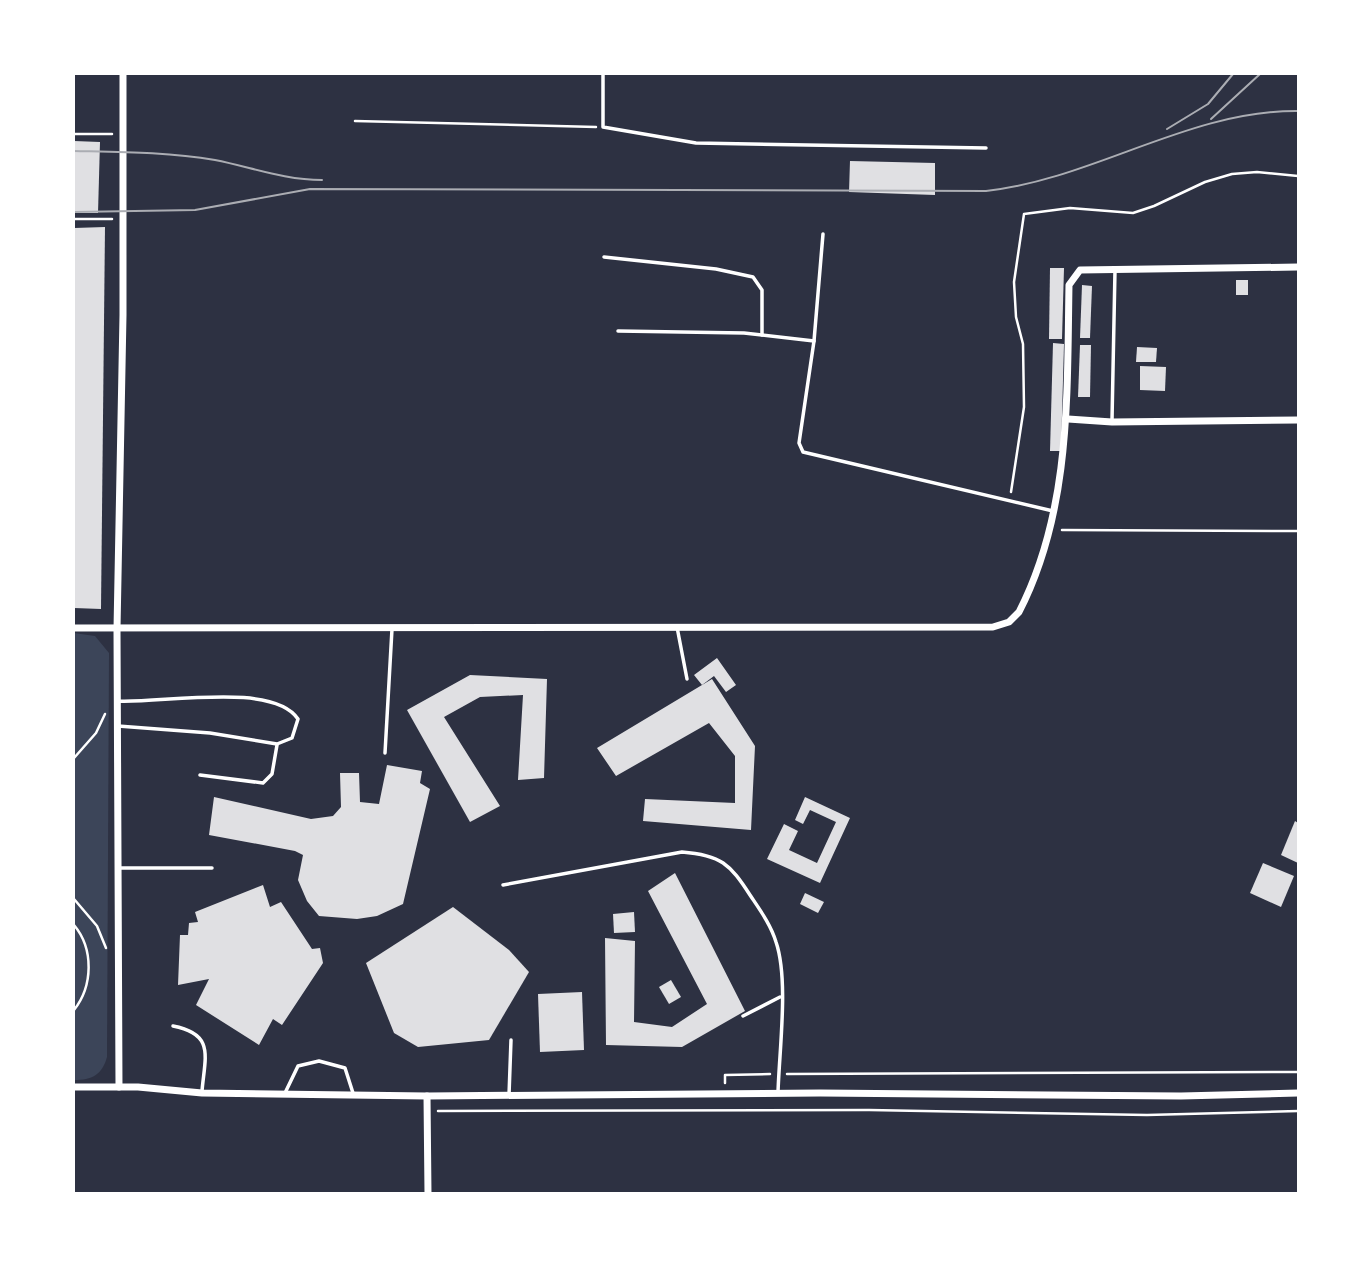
<svg xmlns="http://www.w3.org/2000/svg" width="1372" height="1267" font-family="'Titillium Web',sans-serif">
<style>
.green{fill:#3c4559}
.building{fill:#e0e0e3}
.lines{fill:none;stroke-linecap:round;stroke-linejoin:round}
.path{stroke:#fff;stroke-width:2.5}
.service{stroke:#fff;stroke-width:3.5}
.minor{stroke:#fff;stroke-width:7}
.tram{stroke:#abadb3;stroke-width:2}
</style>
<rect width="100%" height="100%" fill="#2d3142"/>
<path class="green" d="M74,633L95,636L109,653L107,1057C102,1075 92,1080 74,1080Z"/>
<g class="building">
<polygon points="74,141 100,142 98,213 74,213"/>
<polygon points="850,161 935,163 935,195 849,192"/>
<polygon points="105,227 101,609 74,608 74,228"/>
<polygon points="1050,268 1064,268 1062,339 1049,339"/>
<rect x="1236" y="280" width="12" height="15"/>
<polygon points="1082,285 1092,286 1090,338 1080,338"/>
<polygon points="1053,343 1064,344 1061,451 1050,451"/>
<polygon points="1080,345 1091,345 1090,397 1078,397"/>
<polygon points="1137,347 1157,348 1156,362 1136,362"/>
<polygon points="1140,366 1166,367 1165,391 1140,390"/>
<polygon points="717,658 736,685 726,692 714,676 702,685 694,675"/>
<polygon points="470,675 547,679 544,778 518,780 523,695 480,697 444,717 500,806 470,822 407,710"/>
<polygon points="712,679 755,746 751,830 643,821 645,799 735,803 735,756 709,723 616,776 597,748"/>
<polygon points="387,765 422,771 420,783 430,789 403,904 377,916 357,919 319,916 307,901 298,880 303,855 295,851 209,835 214,797 311,819 333,816 341,807 340,773 359,773 360,802 379,804"/>
<polygon points="805,797 850,818 820,883 767,859 784,824 798,831 789,850 817,863 836,822 810,810 803,824 795,820"/>
<polygon points="1295,821 1298,823 1298,863 1281,855"/>
<polygon points="1263,863 1294,876 1281,907 1250,893"/>
<polygon points="675,873 745,1011 682,1047 606,1045 605,938 635,941 634,1022 672,1027 707,1004 648,891"/>
<polygon points="263,885 270,907 281,902 312,949 320,948 323,963 282,1025 273,1019 259,1045 196,1005 209,979 178,985 180,935 188,935 189,923 198,922 195,912"/>
<polygon points="805,893 824,902 818,913 800,904"/>
<polygon points="453,907 509,950 529,972 489,1040 418,1047 394,1033 366,963"/>
<polygon points="634,912 635,932 614,933 613,914"/>
<polygon points="671,980 681,997 669,1004 659,987"/>
<polygon points="582,992 584,1050 540,1052 538,994"/>
</g>
<g class="lines">
<g class="path">
<polyline points="355,121 596,127"/>
<polyline points="74,134 112,134"/>
<polyline points="74,219 112,219"/>
<polyline points="1011,492 1024,407 1023,344 1016,317 1014,282 1024,214 1070,208 1133,213 1154,206 1205,182 1232,174 1257,172 1298,176"/>
<polyline points="1062,530 1298,531"/>
<polyline points="74,758 96,733 105,714"/>
<polyline points="74,899 97,926 106,948"/>
<path d="M74,925C94,949 93,986 74,1010"/>
<polyline points="787,1074 1298,1072"/>
<polyline points="725,1083 725,1075 770,1074"/>
<polyline points="438,1111 869,1110 1147,1115 1298,1111"/>
</g>
<g class="service">
<polyline points="603,74 603,127 696,143 986,148"/>
<polyline points="823,234 814,341 799,443 803,452 1053,511"/>
<polyline points="604,257 716,269 753,277 762,290 762,335"/>
<polyline points="618,331 744,333 814,341"/>
<polyline points="1112,420 1115,270"/>
<polyline points="677,627 687,679"/>
<path d="M117,701C159,704 273,681 298,719L292,738L277,744L210,733L118,726"/>
<polyline points="385,753 392,629"/>
<polyline points="200,775 263,783 272,774 277,745"/>
<polyline points="119,868 212,868"/>
<path d="M503,885L682,852C721,855 730,864 750,895C760,910 771,925 776,942C789,980 779,1052 778,1093"/>
<polyline points="743,1016 780,997"/>
<path d="M173,1026C215,1034 205,1056 202,1091"/>
<polyline points="285,1093 298,1066 319,1061 345,1068 353,1093"/>
<polyline points="509,1095 511,1040"/>
</g>
<g class="minor">
<polyline points="1068,419 1112,422 1298,420"/>
<path d="M74,628L993,627L1009,622L1019,612C1071,511 1067,396 1069,285L1080,270L1298,267"/>
<polyline points="74,1087 138,1087 202,1093 427,1096 820,1093 1181,1096 1298,1093"/>
<polyline points="119,1087 117,629 123,315 123,74"/>
<polyline points="427,1096 428,1194"/>
</g>
<g class="tram">
<polyline points="1211,119 1260,74"/>
<polyline points="1167,129 1208,104 1233,74"/>
<path d="M74,151C121,152 168,152 215,160C251,167 284,180 322,180"/>
<path d="M74,212L195,210L310,189L986,191C1094,179 1189,110 1298,111"/>
</g>
</g>
<rect width="1372" height="1267" fill="none" stroke="#ffffff" stroke-width="150"/>
</svg>
